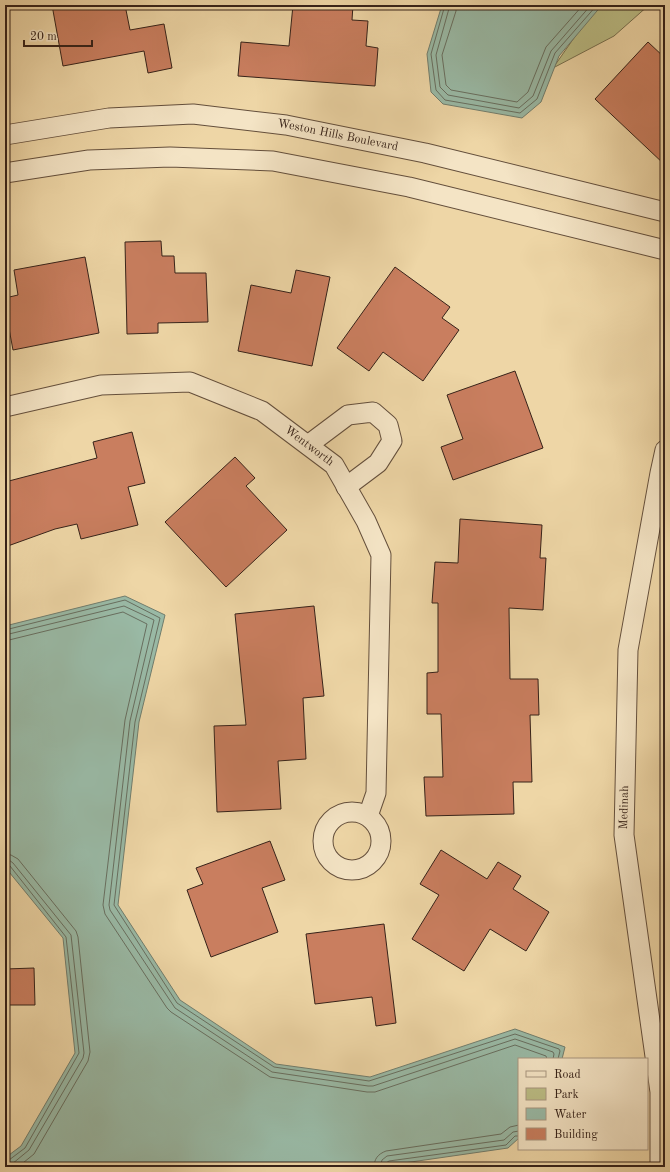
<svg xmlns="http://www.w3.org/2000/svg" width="670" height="1172" font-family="'Old Standard TT',serif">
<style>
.green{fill:#bbbd85;stroke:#78704f}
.water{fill:#99b9a5;stroke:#717d6d}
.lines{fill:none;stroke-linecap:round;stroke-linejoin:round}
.shore{stroke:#686e5f;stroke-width:1}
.building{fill:#c97e5f;stroke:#362219}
.minor-casing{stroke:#644f3c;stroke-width:21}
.minor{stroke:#f4e4c5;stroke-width:19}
.labels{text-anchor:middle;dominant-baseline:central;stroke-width:3;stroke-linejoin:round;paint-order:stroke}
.street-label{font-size:12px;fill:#362219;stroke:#f4e4c5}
</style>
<rect width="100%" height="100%" fill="#eed6a6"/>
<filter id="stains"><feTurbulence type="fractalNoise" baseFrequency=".005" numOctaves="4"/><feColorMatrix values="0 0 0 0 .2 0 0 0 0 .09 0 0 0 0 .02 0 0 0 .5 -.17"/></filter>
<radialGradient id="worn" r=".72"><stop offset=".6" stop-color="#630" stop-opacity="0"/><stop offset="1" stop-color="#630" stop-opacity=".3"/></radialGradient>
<polygon class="green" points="597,5 649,5 614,36 553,68"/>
<g class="water">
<polygon points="442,5 602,5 559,56 541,102 522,118 443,104 431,92 427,54"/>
<polygon points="125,596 165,615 139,722 118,905 180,1000 276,1064 370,1077 515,1029 565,1047 562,1059 519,1059 519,1138 508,1148 376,1167 5,1167 5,1158 21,1146 75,1053 63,938 5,867 5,626"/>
</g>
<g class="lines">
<g class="shore">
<polyline points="445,5 431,54 436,90 445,100 520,113 537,99 555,53 597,5"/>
<polyline points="450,5 436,55 440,87 448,95 519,108 533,96 551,51 591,5"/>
<polyline points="456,5 456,11 442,55 446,85 451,90 517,102 528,92 546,47 583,5"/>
<polyline points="5,630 125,600 160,618 135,722 114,905 177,1003 274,1067 369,1081 515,1034 559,1049 560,1051 558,1059"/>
<polyline points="5,635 124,606 154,620 130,721 109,905 110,910 175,1008 272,1072 368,1086 373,1086 515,1039 553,1052 554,1054 553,1059"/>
<polyline points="5,641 123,612 147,624 125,720 103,905 105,914 167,1008 171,1012 270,1077 367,1092 375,1092 515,1045 546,1056 547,1059"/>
<polyline points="5,854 11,855 18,859 76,931 78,937 90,1052 88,1061 34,1154 18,1167"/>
<polyline points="5,860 9,860 13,863 71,935 84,1053 83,1058 29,1150 12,1164 5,1166"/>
<polyline points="5,865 10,866 66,937 79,1053 25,1148 9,1160 5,1161"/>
<path d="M374,1167C374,1159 378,1154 386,1151L501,1134L510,1127L519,1125"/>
<polyline points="380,1167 382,1160 387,1156 504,1140 513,1132 519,1131"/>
<polyline points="385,1167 386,1163 389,1161 506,1145 515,1136 519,1136"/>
</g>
</g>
<g class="building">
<polygon points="52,5 125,5 130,30 164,24 172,68 148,73 144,51 63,66"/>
<polygon points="293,5 353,5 352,20 368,21 366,46 378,48 375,86 238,76 241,42 289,46"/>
<polygon points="648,42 665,58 665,165 595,99"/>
<polygon points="161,241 162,256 174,256 175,273 206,273 208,322 158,323 158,333 127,334 125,242"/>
<polygon points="85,257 99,333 13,350 5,307 5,298 18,295 14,270"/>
<polygon points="395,267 450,307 442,318 459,330 423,381 383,352 369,371 337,348"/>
<polygon points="296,270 330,277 312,366 238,351 251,285 291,293"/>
<polygon points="515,371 543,448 453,480 441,447 463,439 447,395"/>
<polygon points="132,432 145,483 128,487 138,525 81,539 77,524 55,529 5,547 5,482 97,458 93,442"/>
<polygon points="235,457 255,478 246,486 287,530 226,587 165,522"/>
<polygon points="460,519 542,525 540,558 546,558 543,610 509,608 510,679 538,679 539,715 530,715 532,782 513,782 514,814 426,816 424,777 443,777 441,714 427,714 427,673 438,672 438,603 432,603 435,562 458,563"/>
<polygon points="314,606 324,696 303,698 306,759 278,761 281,809 217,812 214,726 246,725 235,614"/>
<polygon points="270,841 285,880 262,888 278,932 211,957 187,890 203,884 196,868"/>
<polygon points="441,850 487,879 498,862 521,876 513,889 549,912 526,951 490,929 464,971 412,939 439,895 420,884"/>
<polygon points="384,924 396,1023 376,1026 372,997 315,1004 306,934"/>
<polygon points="34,968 35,1005 5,1005 5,969"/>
</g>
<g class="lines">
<defs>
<g id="minor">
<path id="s1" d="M5,135L109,118L193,114L286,125L425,153L665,212"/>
<polyline points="5,173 89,160 170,157 273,161 409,187 665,250"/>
<path id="s2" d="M5,407L101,385L190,382L262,411L334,465L366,521L381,555L376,793L368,816"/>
<polyline points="308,445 348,415 373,412 388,425 392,441 378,463 346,487"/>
<circle cx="352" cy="841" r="29"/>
<path id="s3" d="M660,1167V1092L624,835L628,650L660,473L665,450"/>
</g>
</defs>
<use href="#minor" class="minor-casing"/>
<use href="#minor" class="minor"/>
</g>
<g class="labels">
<g class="street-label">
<text stroke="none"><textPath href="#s1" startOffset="336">Weston Hills Boulevard</textPath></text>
<text stroke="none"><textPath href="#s2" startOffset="324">Wentworth</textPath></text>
<text stroke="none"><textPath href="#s3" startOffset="362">Medinah</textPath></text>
</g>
</g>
<rect width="670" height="1172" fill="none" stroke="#eed6a6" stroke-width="20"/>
<rect x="6" y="6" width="658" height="1160" fill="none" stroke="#362219" stroke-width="2"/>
<rect x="10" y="10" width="650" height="1152" fill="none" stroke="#362219"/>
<rect x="518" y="1058" width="130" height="92" fill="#f4e4c5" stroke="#a89680"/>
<rect x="526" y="1071" width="20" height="6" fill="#f4e4c5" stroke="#a89680"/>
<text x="554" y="1078" font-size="12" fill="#362219">Road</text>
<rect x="526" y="1088" width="20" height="12" fill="#bbbd85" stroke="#a89680"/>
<text x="554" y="1098" font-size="12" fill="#362219">Park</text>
<rect x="526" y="1108" width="20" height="12" fill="#99b9a5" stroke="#a89680"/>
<text x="554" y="1118" font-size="12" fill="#362219">Water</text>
<rect x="526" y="1128" width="20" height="12" fill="#c97e5f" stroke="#a89680"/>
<text x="554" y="1138" font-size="12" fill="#362219">Building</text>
<path d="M24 40v6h68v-6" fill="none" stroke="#362219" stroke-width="2"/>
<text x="30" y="40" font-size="12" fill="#362219" stroke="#f4e4c5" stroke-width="3" paint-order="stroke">20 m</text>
<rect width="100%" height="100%" filter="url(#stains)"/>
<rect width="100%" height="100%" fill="url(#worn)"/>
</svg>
